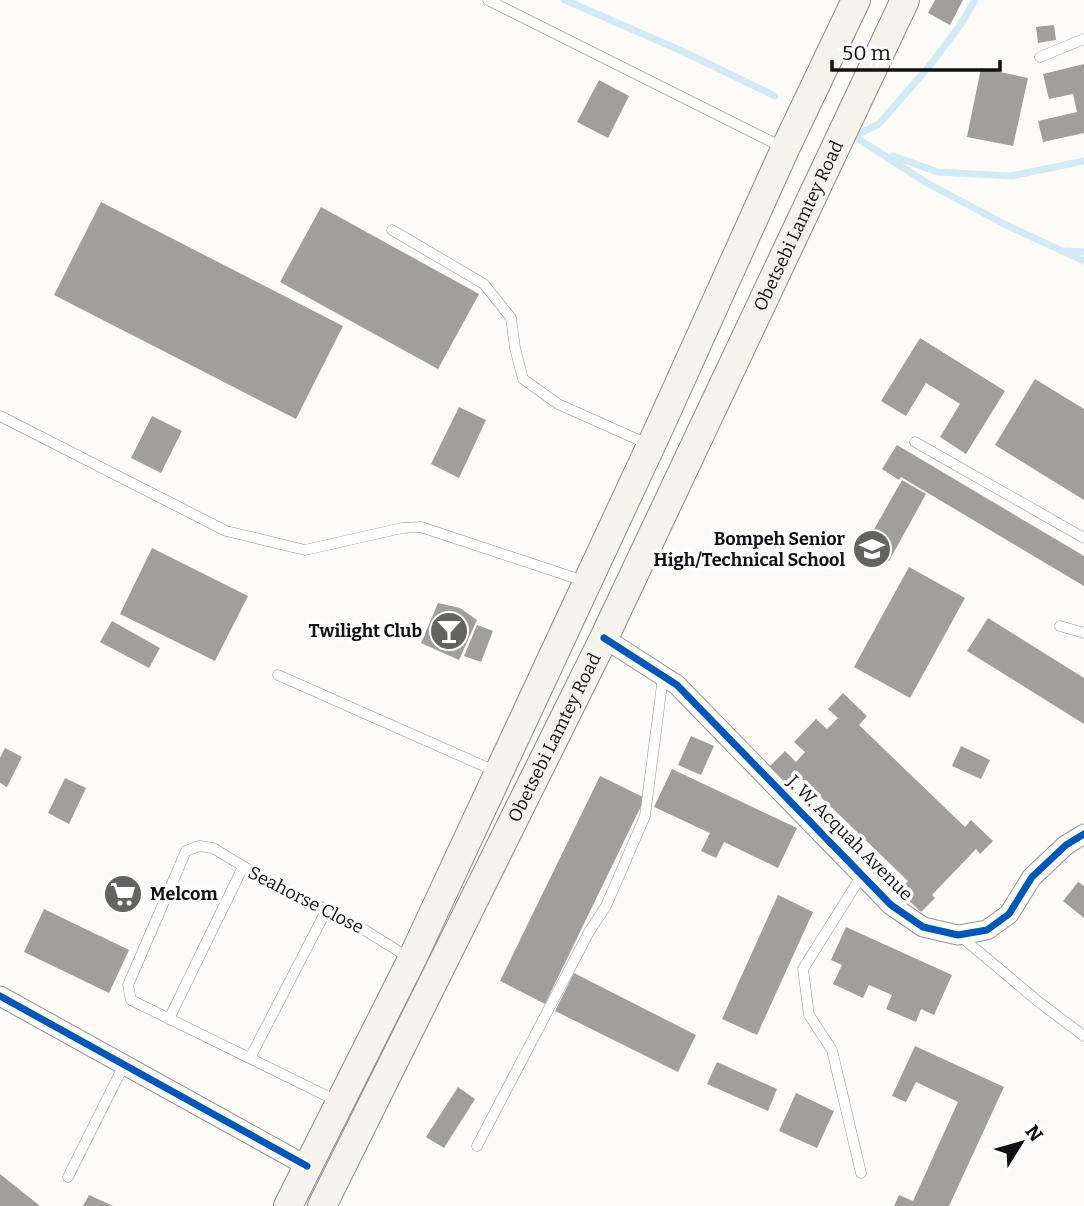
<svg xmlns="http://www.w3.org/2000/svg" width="1084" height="1206" font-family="Bitter,serif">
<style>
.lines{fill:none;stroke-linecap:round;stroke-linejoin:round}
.stream{stroke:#d1eaf3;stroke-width:7}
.building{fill:#a09f9d}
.service-casing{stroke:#979695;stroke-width:11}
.minor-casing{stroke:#979695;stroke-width:21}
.secondary-casing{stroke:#8d8d8c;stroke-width:30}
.service{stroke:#fffefe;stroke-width:10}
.minor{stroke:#fffefe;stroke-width:19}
.secondary{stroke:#f5f3ec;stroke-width:28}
.cycleway-casing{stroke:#fff;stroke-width:11}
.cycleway{stroke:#0057b8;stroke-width:7}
.labels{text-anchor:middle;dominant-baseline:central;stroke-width:7;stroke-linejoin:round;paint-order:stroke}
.street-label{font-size:18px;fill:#111;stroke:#fff}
.poi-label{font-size:18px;font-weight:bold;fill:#111;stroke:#fff;text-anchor:end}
</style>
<rect width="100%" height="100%" fill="#fcfbf8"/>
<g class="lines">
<g class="stream">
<polyline points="565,0 684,52 775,96"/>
<polyline points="854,136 927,183 1006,225 1084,261"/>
<polyline points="854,136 879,124 931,64 961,24 975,0"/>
<polyline points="893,156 938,172 1011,176 1084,161"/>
<polyline points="1067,251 1084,252"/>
</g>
</g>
<g class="building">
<polygon points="935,0 963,0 950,25 928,13"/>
<polygon points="1054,25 1056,40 1038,43 1036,27"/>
<polygon points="1084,64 1084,133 1043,142 1038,121 1077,112 1073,94 1049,99 1043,74"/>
<polygon points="981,68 1028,78 1013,146 967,137"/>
<polygon points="599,80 629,96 608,138 577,122"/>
<polygon points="101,202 343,326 296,419 54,295"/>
<polygon points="321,207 479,294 438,369 280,282"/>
<polygon points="920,338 1005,391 966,454 940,437 960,404 926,383 906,416 881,401"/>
<polygon points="1035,379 1084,409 1084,500 995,445"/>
<polygon points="459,407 486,420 459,478 431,464"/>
<polygon points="152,416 182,431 161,473 131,458"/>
<polygon points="897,445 1084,556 1084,586 901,477 899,480 882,469"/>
<polygon points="902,480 926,494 889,561 864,547"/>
<polygon points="152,548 248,596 215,661 120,614"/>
<polygon points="909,567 965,598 910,698 854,667"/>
<polygon points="438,603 460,608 477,620 459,660 421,643"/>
<polygon points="988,618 1084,678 1084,724 967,651"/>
<polygon points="112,621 160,648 149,668 100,642"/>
<polygon points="477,625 493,631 481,662 464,656"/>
<polygon points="843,693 867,716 859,725 965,827 971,820 993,841 980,854 976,849 932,895 935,898 921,912 899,891 908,881 800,777 789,787 769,767 785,751 796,762 805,752 794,742 816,719 827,729 838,718 828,709"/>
<polygon points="691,736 714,746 701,775 678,765"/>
<polygon points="961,746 990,760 981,779 952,766"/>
<polygon points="5,748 22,757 7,787 0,783 0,758"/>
<polygon points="672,769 797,828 778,868 724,842 716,858 701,851 710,833 654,807"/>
<polygon points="600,776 645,798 545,1004 500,981"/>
<polygon points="65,778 86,788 69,824 48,813"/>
<polygon points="1078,882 1084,886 1084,918 1063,901"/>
<polygon points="778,895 813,912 757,1035 722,1019"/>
<polygon points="44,909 129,950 109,993 24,952"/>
<polygon points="846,927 952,975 934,1015 921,1009 916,1022 886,1009 892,995 869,985 863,998 833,984 842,965 831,960"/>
<polygon points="574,973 696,1035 678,1072 555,1011"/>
<polygon points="915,1046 1004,1087 949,1206 894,1206 899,1195 913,1201 958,1102 916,1082 906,1102 892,1096"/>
<polygon points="717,1062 777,1089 768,1111 707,1084"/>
<polygon points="458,1087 475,1099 444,1148 426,1137"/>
<polygon points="796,1093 834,1111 817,1148 779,1131"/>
<polygon points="0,1174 40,1206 0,1206"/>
<polygon points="89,1195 113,1206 83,1206"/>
</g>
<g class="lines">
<defs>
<g id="service">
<polyline points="488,0 782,147"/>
<polyline points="1040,57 1084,39"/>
<polyline points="392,230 484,284 511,318 515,348 523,379 558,404 650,445"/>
<polyline points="0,416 226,531 305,550 402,528 421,527 584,581"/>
<polyline points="915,442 1084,538"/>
<polyline points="1060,626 1084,633"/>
<polyline points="278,675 495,771"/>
<polyline points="959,935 1040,1003 1084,1036"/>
<polyline points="169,1019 243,867"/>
<polyline points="250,1058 327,909"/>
<polyline points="337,1101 131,1000 128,985 186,851 199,846 213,848 261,877 358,926 408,957"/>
<polyline points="477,1146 589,932 606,906 645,816 663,677"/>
<polyline points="861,1173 832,1050 809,1015 803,969 862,875"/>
<polyline points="68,1177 124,1065"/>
</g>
<g id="minor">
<polyline points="604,638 677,685 891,905 923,927 958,935 987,930 1009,914 1032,877 1066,845 1084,834"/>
<polyline points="0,996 307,1166"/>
</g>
<g id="secondary">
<polyline points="288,1206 412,959 660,426 785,149 856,0"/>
<path id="s1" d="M322,1206L604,638L905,0"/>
</g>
</defs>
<use href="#service" class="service-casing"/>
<use href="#minor" class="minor-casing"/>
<use href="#secondary" class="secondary-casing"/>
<use href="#service" class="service"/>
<use href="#minor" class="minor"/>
<use href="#secondary" class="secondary"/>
<defs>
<g id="cycleway">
<polyline points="604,638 677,685 891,905 923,927 958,935 987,930 1009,914 1032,877 1066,845 1084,834"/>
<polyline points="0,996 307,1166"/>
</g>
</defs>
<use href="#cycleway" class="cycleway-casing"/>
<use href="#cycleway" class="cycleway"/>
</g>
<defs>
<symbol id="school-disc" viewBox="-11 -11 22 22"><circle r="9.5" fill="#636362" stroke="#fff"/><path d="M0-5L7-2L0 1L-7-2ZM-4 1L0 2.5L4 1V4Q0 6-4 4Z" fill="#fff"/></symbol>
<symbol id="bar-disc" viewBox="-11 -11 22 22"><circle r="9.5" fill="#636362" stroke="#fff"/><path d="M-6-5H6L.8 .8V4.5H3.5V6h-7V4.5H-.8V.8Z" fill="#fff"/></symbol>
<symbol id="supermarket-disc" viewBox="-11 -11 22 22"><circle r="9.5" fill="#636362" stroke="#fff"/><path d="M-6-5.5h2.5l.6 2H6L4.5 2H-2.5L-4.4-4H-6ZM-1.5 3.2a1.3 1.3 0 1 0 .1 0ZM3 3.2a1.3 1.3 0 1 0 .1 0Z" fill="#fff"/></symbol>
</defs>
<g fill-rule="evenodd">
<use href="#school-disc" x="850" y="527" width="44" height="44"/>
<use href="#bar-disc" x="427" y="609" width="44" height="44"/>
<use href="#supermarket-disc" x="101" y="872" width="44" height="44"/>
</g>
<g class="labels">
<g class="street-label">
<text stroke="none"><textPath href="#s1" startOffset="1090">Obetsebi Lamtey Road</textPath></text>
<text stroke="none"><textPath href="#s1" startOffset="523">Obetsebi Lamtey Road</textPath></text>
<text transform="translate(850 838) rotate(45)">J. W. Acquah Avenue</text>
<text transform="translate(306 900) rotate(27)">Seahorse Close</text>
</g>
<g class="poi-label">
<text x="845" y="539">Bompeh Senior<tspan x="845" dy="21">High/Technical School</tspan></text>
<text x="422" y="631">Twilight Club</text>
<text x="150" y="894" text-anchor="start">Melcom</text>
</g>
</g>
<g transform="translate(1021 1143) rotate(53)" stroke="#ffffff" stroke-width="5" paint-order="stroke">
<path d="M0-5L12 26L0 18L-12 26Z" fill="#111111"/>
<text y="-10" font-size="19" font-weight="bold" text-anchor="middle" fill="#111111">N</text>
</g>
<path d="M832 60v10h168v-10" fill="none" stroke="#111111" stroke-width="3.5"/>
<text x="842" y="60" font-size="21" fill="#111111" stroke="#ffffff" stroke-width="5" paint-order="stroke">50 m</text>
</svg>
